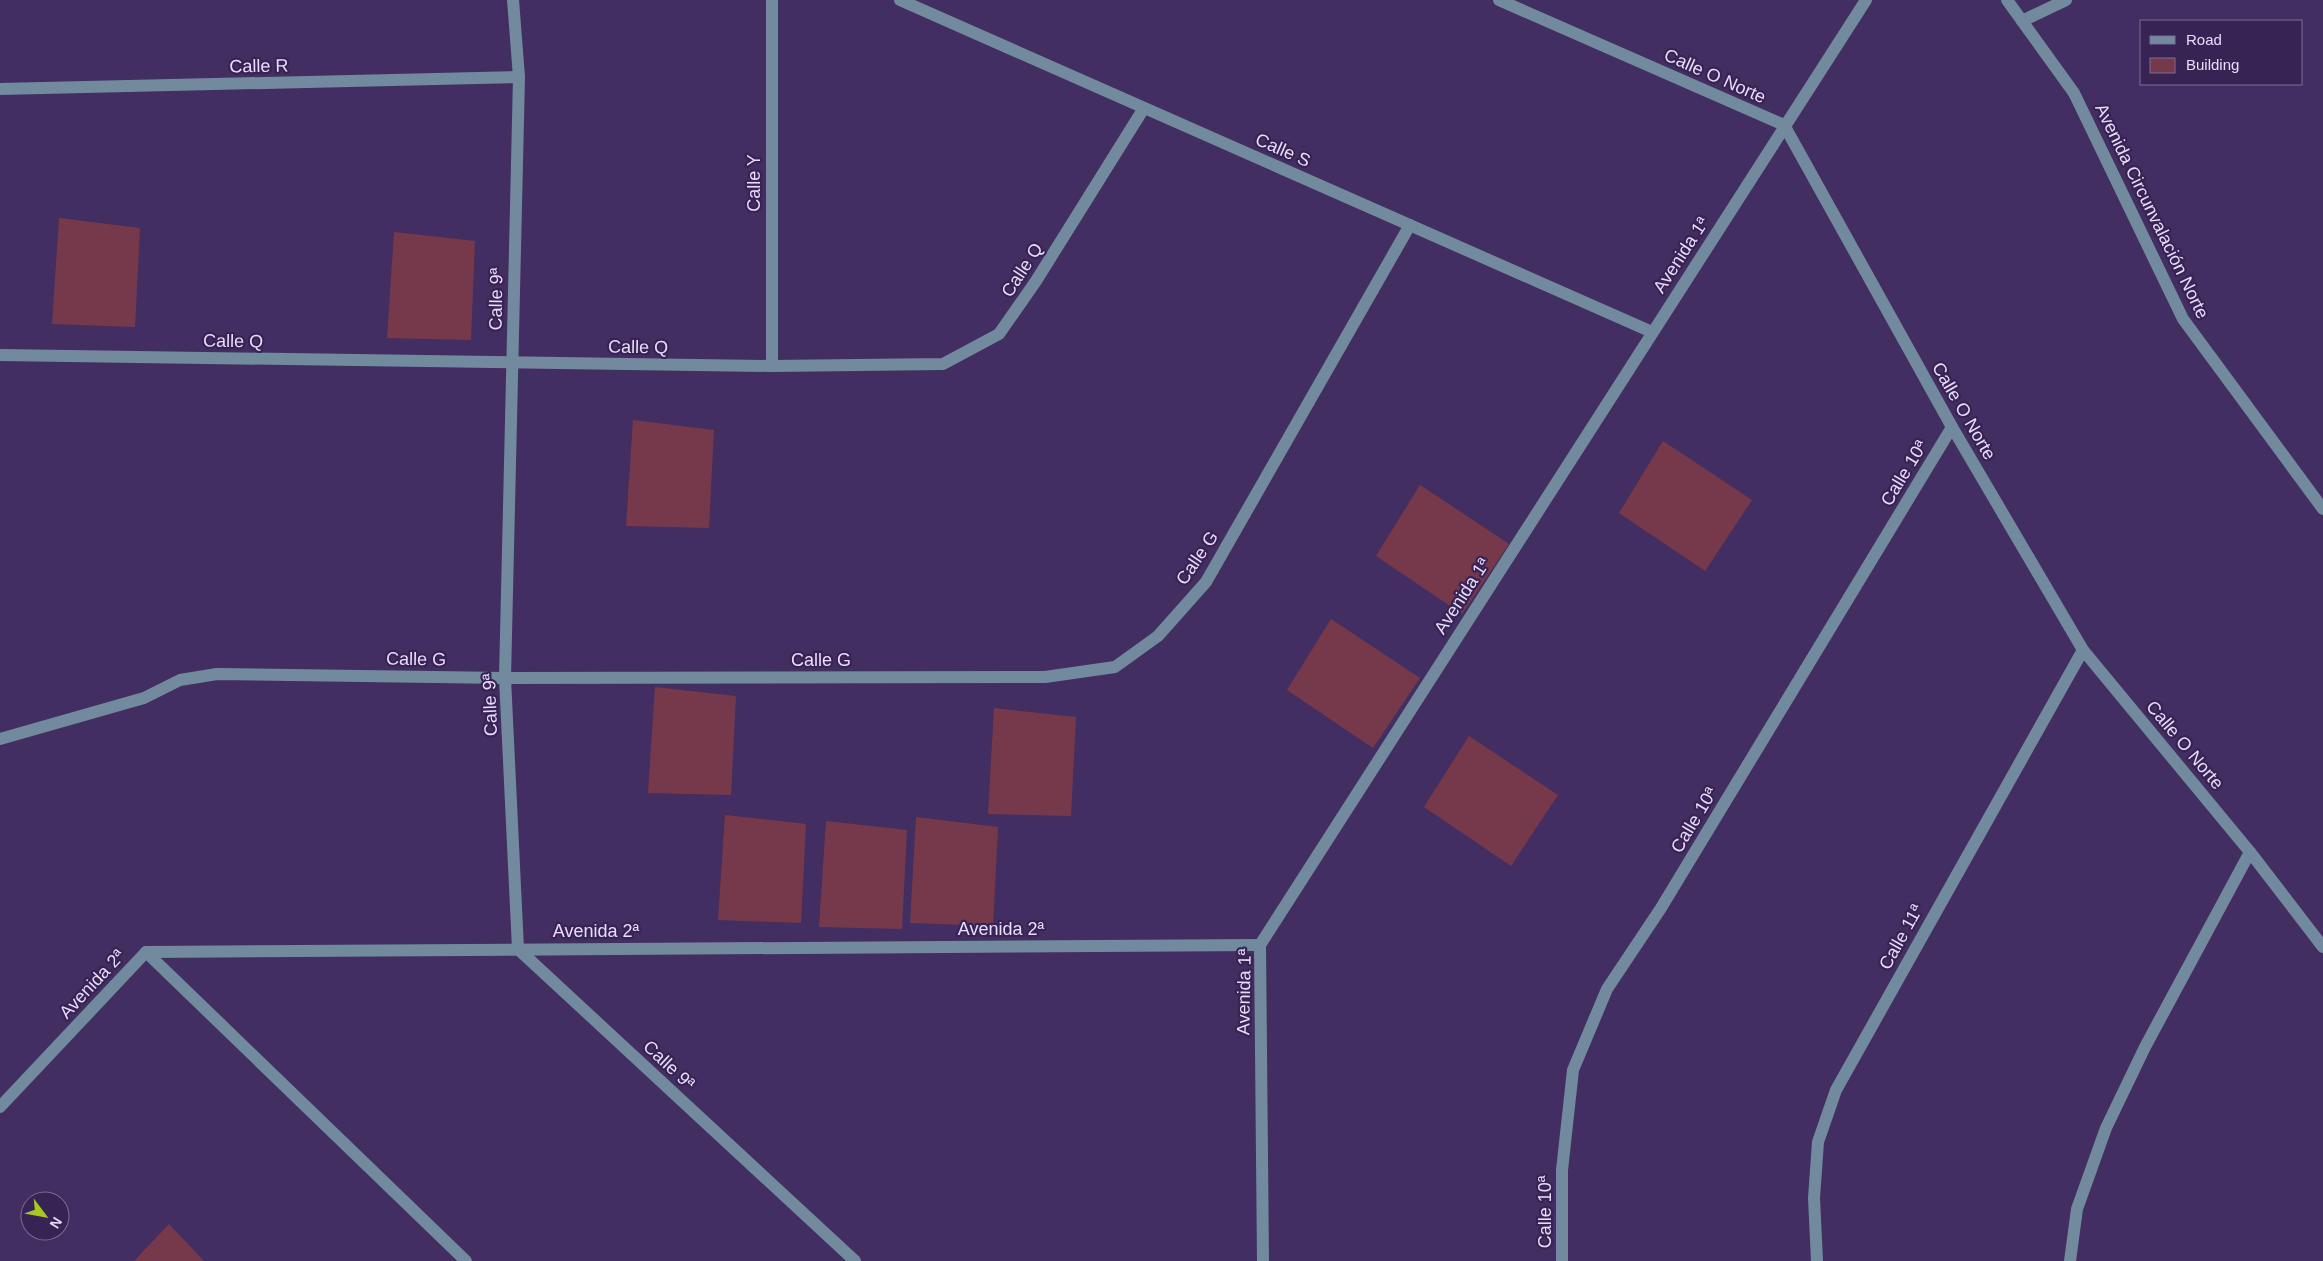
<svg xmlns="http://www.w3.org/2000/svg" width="2323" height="1261" font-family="Helvetica,sans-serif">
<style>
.building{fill:#76394c}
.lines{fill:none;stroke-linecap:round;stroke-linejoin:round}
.minor{stroke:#728a9d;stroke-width:12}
.labels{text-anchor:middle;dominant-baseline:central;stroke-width:4.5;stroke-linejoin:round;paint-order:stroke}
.street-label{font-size:18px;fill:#e6dcfb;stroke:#382355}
</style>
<rect width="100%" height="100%" fill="#432e61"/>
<g class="building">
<polygon points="59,218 140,228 135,327 52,324"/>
<polygon points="394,232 475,241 471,340 387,338"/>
<polygon points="633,420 714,430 709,528 626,526"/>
<polygon points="1663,441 1752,500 1705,571 1619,513"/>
<polygon points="1420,485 1509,544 1462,614 1376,556"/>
<polygon points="1331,619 1420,678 1373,748 1287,690"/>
<polygon points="655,687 736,696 731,795 648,793"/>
<polygon points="994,708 1076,717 1071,816 988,814"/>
<polygon points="1469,736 1558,795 1511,866 1424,807"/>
<polygon points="725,815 806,824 801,923 718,920"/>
<polygon points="916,817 998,827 993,926 910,923"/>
<polygon points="826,821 907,830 902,929 819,927"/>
<polygon points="169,1224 204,1261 134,1261"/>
</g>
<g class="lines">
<g class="minor">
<polyline points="513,0 519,77 505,678 518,949 855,1261"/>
<polyline points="900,0 1652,332"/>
<polyline points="1499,0 1784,125 1952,427 2083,650 2250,852 2323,947"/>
<polyline points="2007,0 2074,93 2183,319 2323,509"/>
<polyline points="2022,21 2066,0"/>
<polyline points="0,89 519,77"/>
<polyline points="0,355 772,366 943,364 999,334 1036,281 1144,108"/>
<polyline points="772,366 772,0"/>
<polyline points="0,739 144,698 180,680 217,674 505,678 1045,677 1115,667 1158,636 1206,582 1410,225"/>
<polyline points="146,952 466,1261"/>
<polyline points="0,1107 146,952 1260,945"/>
<polyline points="1263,1261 1260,945 1866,0"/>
<polyline points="1562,1261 1562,1170 1573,1070 1607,989 1661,908 1952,427"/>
<polyline points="1817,1261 1814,1198 1818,1142 1836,1090 2083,650"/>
<polyline points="2070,1261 2077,1209 2106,1128 2145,1047 2250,852"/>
</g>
</g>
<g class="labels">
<g class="street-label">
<text transform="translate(259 66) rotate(-1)">Calle R</text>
<text transform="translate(1715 76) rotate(24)">Calle O Norte</text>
<text transform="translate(1283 150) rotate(24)">Calle S</text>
<text transform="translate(754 183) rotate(-90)">Calle Y</text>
<text transform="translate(2152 211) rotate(64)">Avenida Circunvalación Norte</text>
<text transform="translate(1681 255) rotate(-57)">Avenida 1ª</text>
<text transform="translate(1022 270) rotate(-57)">Calle Q</text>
<text transform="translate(496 299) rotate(-89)">Calle 9ª</text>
<text transform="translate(233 341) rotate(1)">Calle Q</text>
<text transform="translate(638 347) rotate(1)">Calle Q</text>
<text transform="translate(1964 411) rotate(60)">Calle O Norte</text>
<text transform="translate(1904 473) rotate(-59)">Calle 10ª</text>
<text transform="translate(1197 558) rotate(-56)">Calle G</text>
<text transform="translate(1462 596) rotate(-57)">Avenida 1ª</text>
<text transform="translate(416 659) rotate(1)">Calle G</text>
<text x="821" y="660">Calle G</text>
<text transform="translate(490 705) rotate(-92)">Calle 9ª</text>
<text transform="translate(2185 745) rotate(50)">Calle O Norte</text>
<text transform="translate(1694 820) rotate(-59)">Calle 10ª</text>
<text x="1001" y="929">Avenida 2ª</text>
<text x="596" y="931">Avenida 2ª</text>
<text transform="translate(1901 937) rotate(-61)">Calle 11ª</text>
<text transform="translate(92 984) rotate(-47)">Avenida 2ª</text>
<text transform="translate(1244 992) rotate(-89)">Avenida 1ª</text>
<text transform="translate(669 1065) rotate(43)">Calle 9ª</text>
<text transform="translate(1545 1212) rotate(-90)">Calle 10ª</text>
</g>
</g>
<rect x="2140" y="20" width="162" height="65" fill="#382355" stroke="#7e6d97"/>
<rect x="2150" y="36" width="25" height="8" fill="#728a9d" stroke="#7e6d97"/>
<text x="2186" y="45" font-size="15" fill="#e6dcfb">Road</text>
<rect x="2150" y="58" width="25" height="15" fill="#76394c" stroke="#7e6d97"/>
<text x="2186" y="70" font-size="15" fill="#e6dcfb">Building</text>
<g transform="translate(45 1216) rotate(122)"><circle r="24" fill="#382355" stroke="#7e6d97"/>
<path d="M0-4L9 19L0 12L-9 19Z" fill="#a7c81f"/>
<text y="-8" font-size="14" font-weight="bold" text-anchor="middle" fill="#e6dcfb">N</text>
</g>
</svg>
